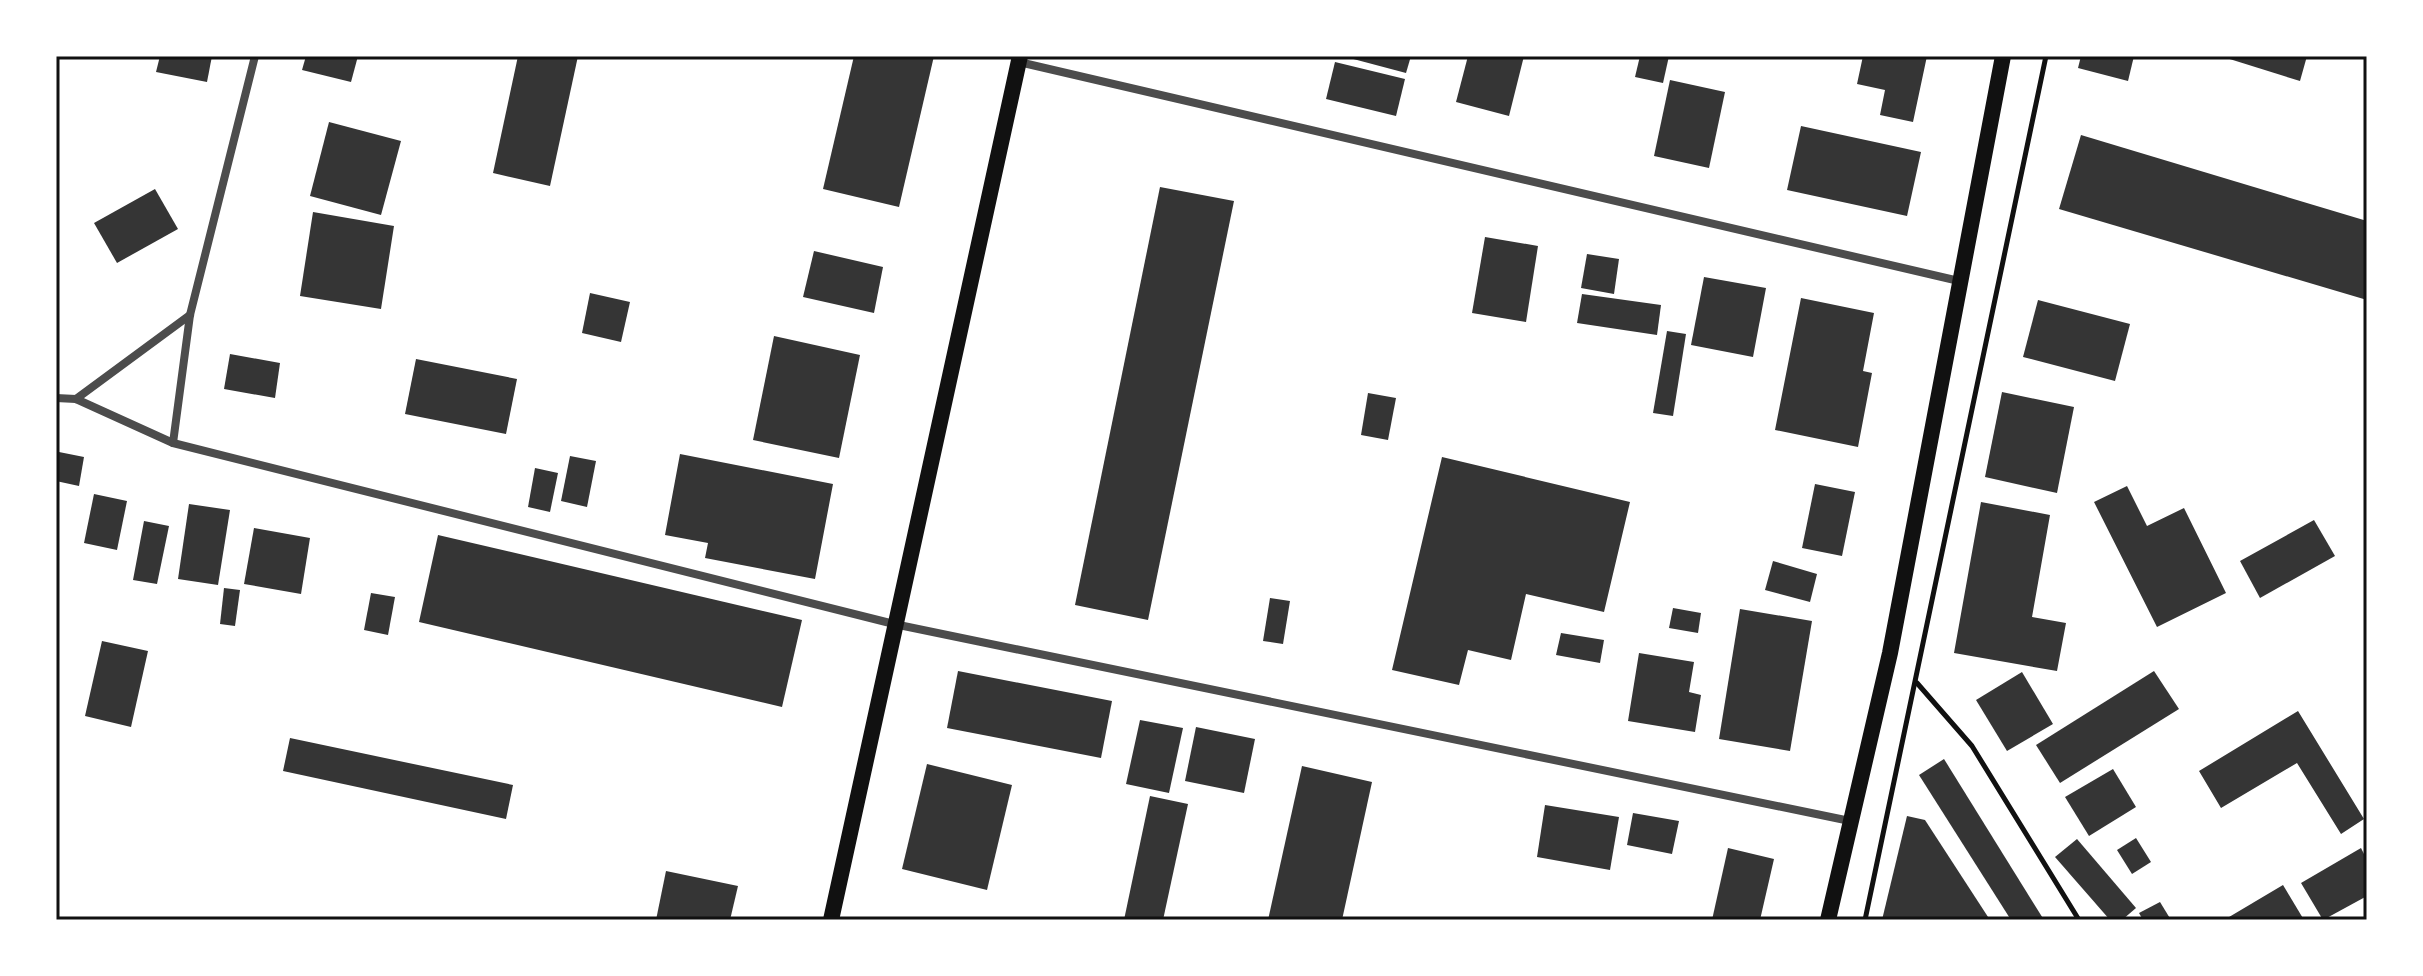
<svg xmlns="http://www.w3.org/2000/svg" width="2423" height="976" font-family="Overpass,sans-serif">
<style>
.building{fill:#353535}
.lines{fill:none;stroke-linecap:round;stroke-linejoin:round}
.path{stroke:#111;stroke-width:5}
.minor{stroke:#4c4c4c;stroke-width:8}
.secondary{stroke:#111;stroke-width:16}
.neatline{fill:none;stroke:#111;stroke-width:3}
</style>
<rect width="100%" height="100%" fill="#fff"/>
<g class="building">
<polygon points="160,56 212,56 207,82 156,72"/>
<polygon points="306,56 358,56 351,82 302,70"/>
<polygon points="518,56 578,56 550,186 493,173"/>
<polygon points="854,56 934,56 899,207 823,189"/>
<polygon points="1342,56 1411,56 1406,73"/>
<polygon points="1468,56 1524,56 1509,116 1456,102"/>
<polygon points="1640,56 1669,56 1663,83 1635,77"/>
<polygon points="1863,56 1927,56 1913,122 1880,115 1885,90 1857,84"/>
<polygon points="2081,56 2134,56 2128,81 2078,68"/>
<polygon points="2220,56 2307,56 2300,81"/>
<polygon points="1335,62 1405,79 1396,116 1326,99"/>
<polygon points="1670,80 1725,92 1709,168 1654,156"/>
<polygon points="329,122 401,141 381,215 310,196"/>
<polygon points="1801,126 1921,152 1907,216 1787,190"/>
<polygon points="2081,135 2367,221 2367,300 2059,209"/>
<polygon points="1160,187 1234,201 1148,620 1075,605"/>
<polygon points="155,189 178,229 117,263 94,223"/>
<polygon points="313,212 394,226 381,309 300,296"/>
<polygon points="1485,237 1538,246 1526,322 1472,313"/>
<polygon points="814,251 883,267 874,313 803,297"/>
<polygon points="1587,254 1619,259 1614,294 1581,288"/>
<polygon points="1704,277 1766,288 1753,357 1691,345"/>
<polygon points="590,293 630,302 621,342 582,333"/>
<polygon points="1582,294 1661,305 1657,335 1577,323"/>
<polygon points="1801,298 1874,313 1863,371 1872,373 1858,447 1775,430"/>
<polygon points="2038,300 2130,324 2115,381 2023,357"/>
<polygon points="1667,331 1686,334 1673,416 1653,413"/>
<polygon points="774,336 860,355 839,458 753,440"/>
<polygon points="230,354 280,363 275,398 224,389"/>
<polygon points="416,359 517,379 506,434 405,414"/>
<polygon points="2002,392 2074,407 2057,493 1985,477"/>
<polygon points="1368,393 1396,398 1388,440 1361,435"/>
<polygon points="59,452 84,457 79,486 56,481"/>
<polygon points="680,454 833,484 815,579 705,558 708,543 665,535"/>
<polygon points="570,456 596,461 587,507 561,501"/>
<polygon points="1442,457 1630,502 1604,612 1526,594 1511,660 1468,650 1459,685 1392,670"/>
<polygon points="535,468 558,473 550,512 528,507"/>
<polygon points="1815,484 1855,492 1842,556 1802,548"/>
<polygon points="2127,486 2147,526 2184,508 2226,593 2157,627 2094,502"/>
<polygon points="94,494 127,501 117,550 84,543"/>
<polygon points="1981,502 2050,515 2032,617 2066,623 2057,671 1954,653"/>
<polygon points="189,504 230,510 218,585 178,579"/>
<polygon points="2314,520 2335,556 2260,598 2240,561"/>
<polygon points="144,521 169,526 157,584 133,580"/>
<polygon points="254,528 310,538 301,594 244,584"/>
<polygon points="438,535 802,620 782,707 419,622"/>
<polygon points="1773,561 1817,574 1810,602 1765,590"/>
<polygon points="224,588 240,590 235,626 220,624"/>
<polygon points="371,593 395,597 388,635 364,630"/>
<polygon points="1270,598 1290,601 1283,644 1263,641"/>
<polygon points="1673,608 1701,613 1698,633 1669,628"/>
<polygon points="1740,609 1812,621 1790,751 1719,739"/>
<polygon points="1561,633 1604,640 1600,663 1556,655"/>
<polygon points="102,641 148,651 131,727 85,716"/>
<polygon points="1639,653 1694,662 1689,692 1701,695 1695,732 1628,721"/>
<polygon points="958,671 1112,701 1101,758 947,728"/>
<polygon points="2154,671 2179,709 2060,783 2036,745"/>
<polygon points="2022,672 2053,724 2007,751 1976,700"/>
<polygon points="2298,711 2364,819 2341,834 2297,763 2221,808 2199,771"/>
<polygon points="1140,720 1183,728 1169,793 1126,784"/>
<polygon points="1196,727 1255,739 1244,793 1185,781"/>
<polygon points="290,738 513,785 506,819 283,771"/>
<polygon points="1944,759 2044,920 2011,920 1919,775"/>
<polygon points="927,764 1012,785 987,890 902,869"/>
<polygon points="1302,766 1372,782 1342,920 1268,920"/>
<polygon points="2113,769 2136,807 2089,836 2065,797"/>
<polygon points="1150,796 1188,804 1163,920 1124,920"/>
<polygon points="1545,805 1619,817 1610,870 1537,857"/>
<polygon points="1633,813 1679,821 1672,854 1627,845"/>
<polygon points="1907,816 1925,820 1990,920 1882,920"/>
<polygon points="2136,838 2151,862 2132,874 2117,850"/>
<polygon points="2077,839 2136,908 2122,920 2110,920 2055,857"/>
<polygon points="1728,848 1774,859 1760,920 1712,920"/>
<polygon points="2361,848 2367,860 2367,896 2323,920 2301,883"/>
<polygon points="666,871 738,886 730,920 656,920"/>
<polygon points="2283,885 2304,920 2224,920"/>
<polygon points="2160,902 2171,920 2143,920 2139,913"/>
</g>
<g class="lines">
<g class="path">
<polyline points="1917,683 1972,746 2079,920"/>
<polyline points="1865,920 2046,56"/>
</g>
<g class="minor">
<polyline points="1019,62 1959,281"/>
<polyline points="56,398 76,399 173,443 894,624 1850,821"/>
<polyline points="76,399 190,315"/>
<polyline points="173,443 190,315 255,56"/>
</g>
<g class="secondary">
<polyline points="831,920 1020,56"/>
<polyline points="1828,920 1890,653 2003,56"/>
</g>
</g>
<rect width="2423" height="976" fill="none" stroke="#ffffff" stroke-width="116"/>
<rect x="58" y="58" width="2307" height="860" class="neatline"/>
</svg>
